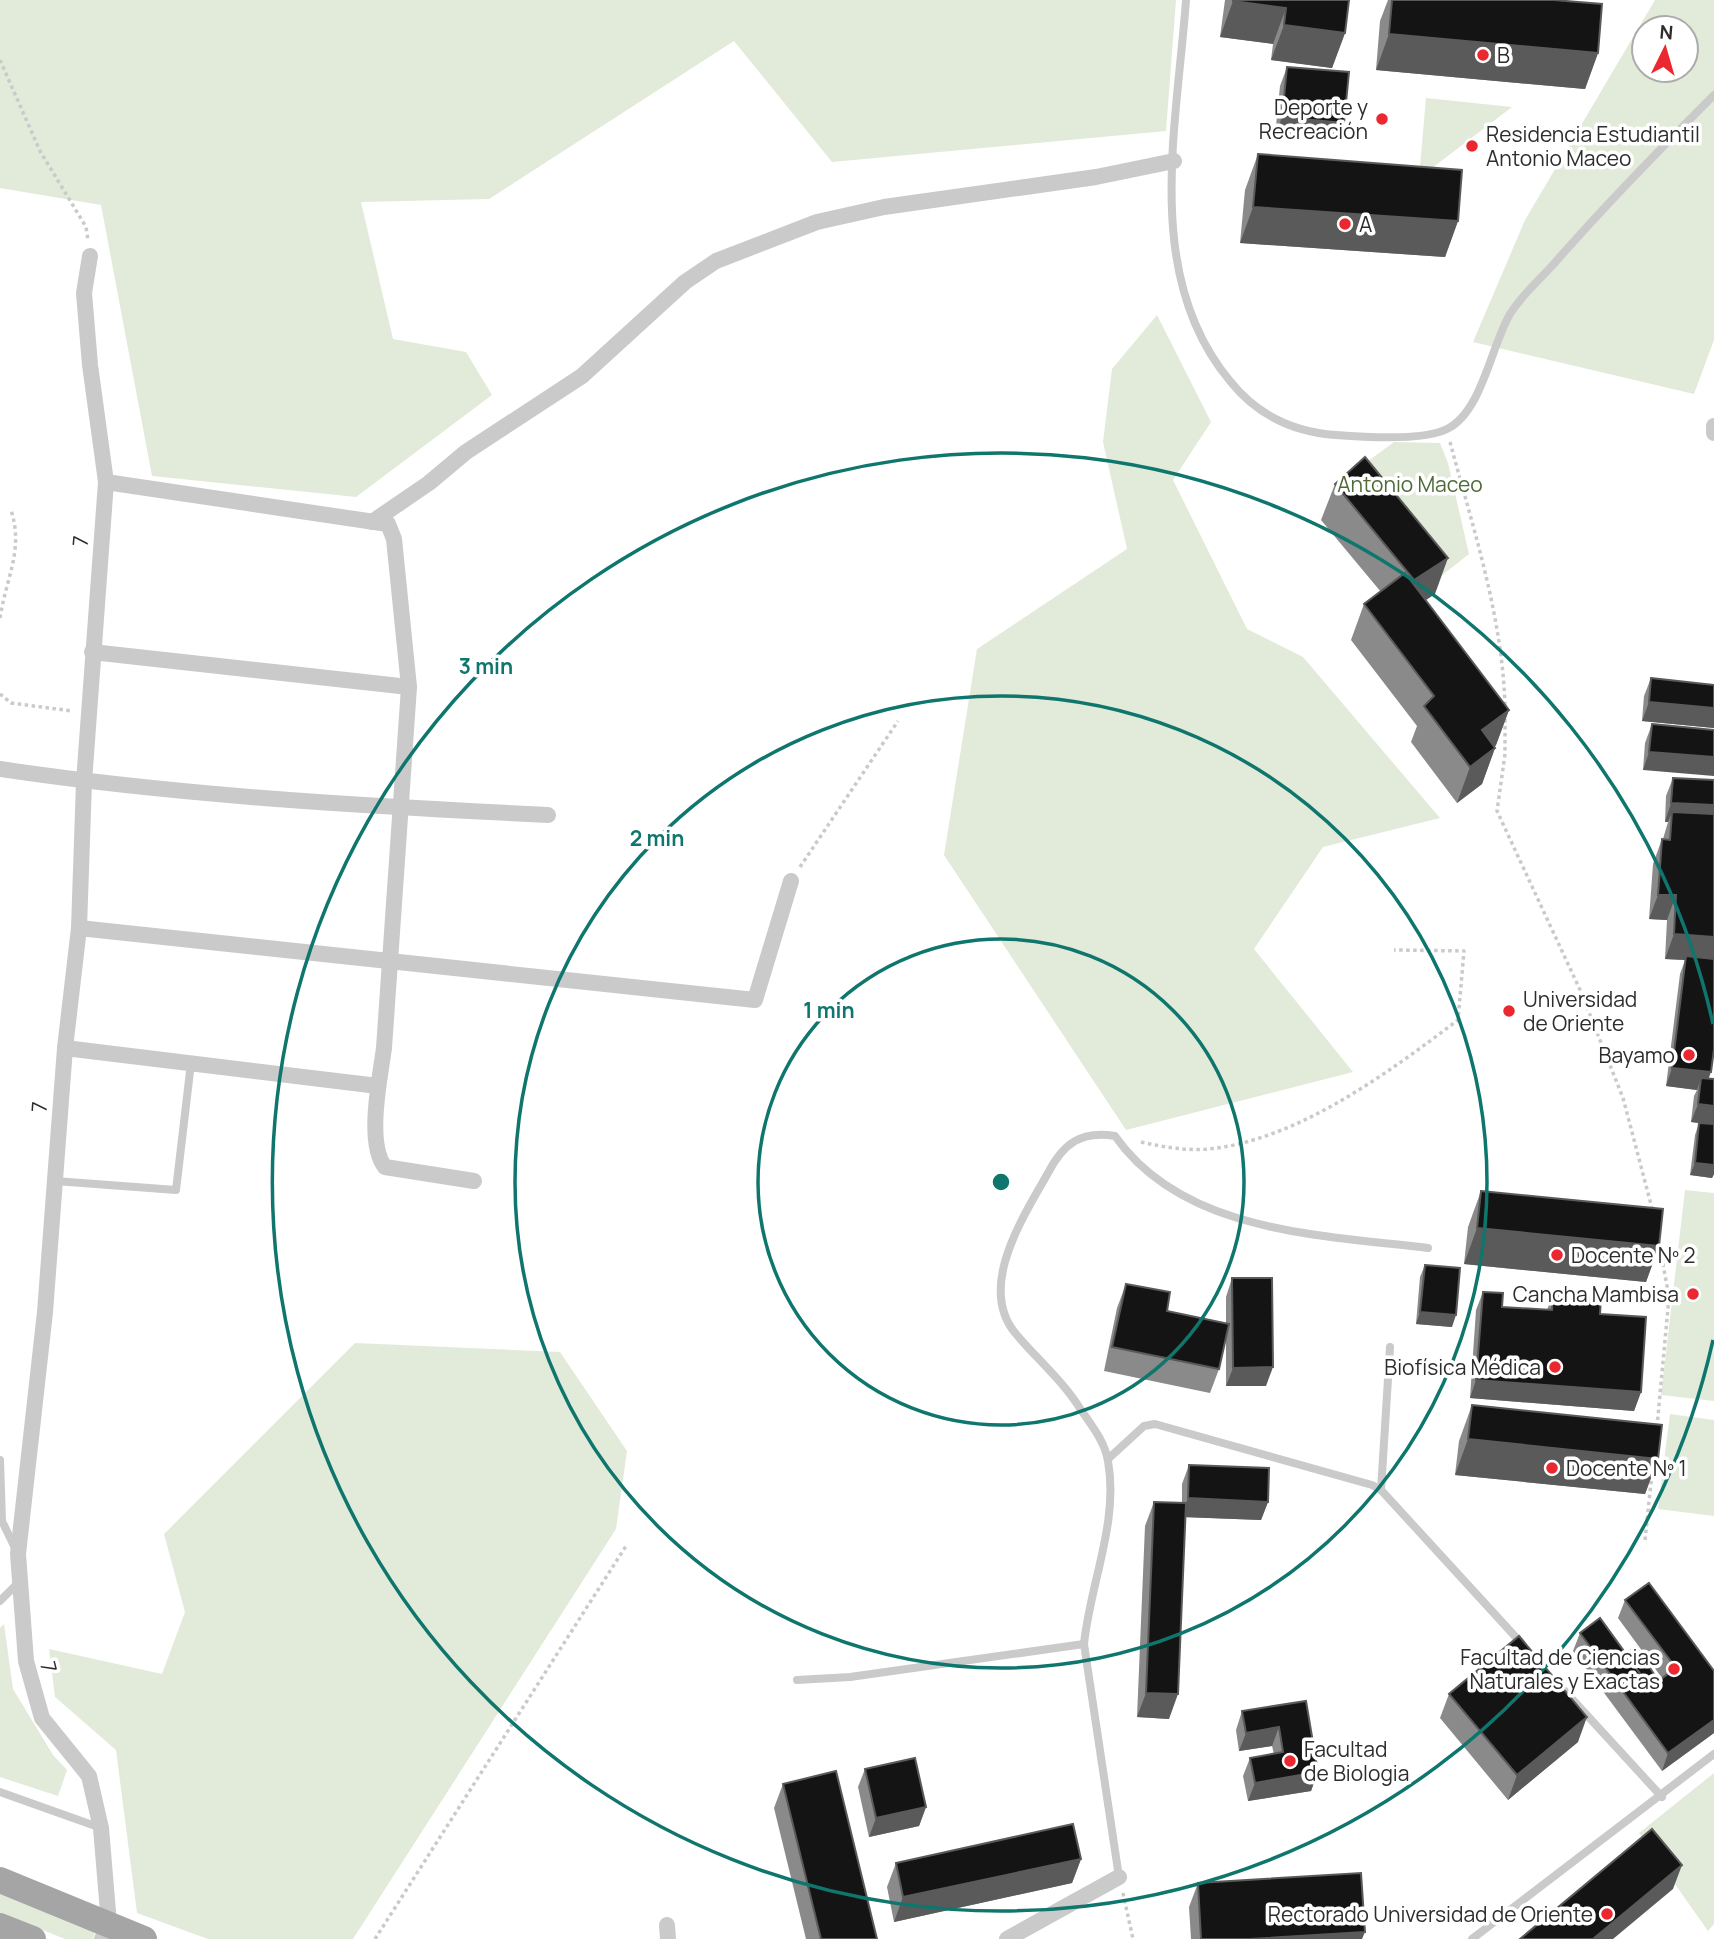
<svg xmlns="http://www.w3.org/2000/svg" width="1714" height="1939" font-family="Manrope,sans-serif">
<style>
.green{fill:#e2ebd9;fill-rule:evenodd}
.lines{fill:none;stroke-linecap:round;stroke-linejoin:round}
.path{stroke:#cacaca;stroke-width:3.5;stroke-dasharray:3.5 3.5;stroke-linecap:butt}
.lane{stroke:#cacaca;stroke-width:8}
.street{stroke:#cacaca;stroke-width:16}
.primary{stroke:#a5a5a5;stroke-width:26}
.wall{fill:#8a8a8a}
.shaded-wall{fill:#5a5a5a}
.building{fill:#141414;stroke:#5a5a5a;stroke-width:2}
.ring{fill:none;stroke:#0f766e;stroke-width:3.5}
.poi-dot{fill:#eb272f;stroke:#fff;stroke-width:2.5}
.labels{text-anchor:middle;dominant-baseline:central;stroke-width:7;stroke-linejoin:round;paint-order:stroke}
.poi-label{font-size:21px;fill:#2d2d2d;stroke:#fff;text-anchor:start}
.park-label{font-size:21px;fill:#4e6a39;stroke:#fff}
.street-label{font-size:21px;fill:#2d2d2d;stroke:#fff}
.centre{fill:#0f766e;stroke:#fff;stroke-width:3.5}
.ring-label{font-size:21px;text-anchor:middle;font-weight:bold;fill:#0f766e;stroke:#fff;stroke-width:7;stroke-linejoin:round;paint-order:stroke}
</style>
<rect width="100%" height="100%" fill="#fff"/>
<g class="green">
<polygon points="0,0 1176,0 1166,131 832,162 734,41 489,199 361,202 393,339 466,352 492,395 356,497 152,476 101,205 0,188"/>
<path d="M1655,0H1714V340L1694,394L1473,342L1525,220ZM1644,28H1686V70H1644Z"/>
<polygon points="1426,98 1512,107 1419,178"/>
<polygon points="1157,315 1211,422 1173,480 1247,629 1303,657 1440,818 1323,847 1254,949 1353,1072 1126,1130 944,855 977,649 1127,549 1103,442 1112,369"/>
<polygon points="1394,442 1440,443 1448,463 1469,554 1436,580 1348,476"/>
<polygon points="1685,1190 1714,1193 1714,1401 1661,1395"/>
<polygon points="355,1343 560,1352 627,1451 616,1529 353,1939 208,1939 137,1913 116,1750 55,1697 49,1649 162,1674 185,1612 164,1534"/>
<polygon points="1670,1414 1714,1420 1714,1516 1658,1509"/>
<polygon points="4,1624 13,1689 53,1755 67,1770 58,1796 0,1777 0,1628"/>
<polygon points="1714,1773 1714,1924 1708,1931 1639,1833"/>
<polygon points="0,1893 95,1932 93,1939 65,1939 0,1913"/>
</g>
<g class="lines">
<g class="path">
<polyline points="0,60 40,151 86,227 88,240"/>
<path d="M1450,442C1473,528 1503,618 1505,708"/>
<path d="M0,618C6,578 24,550 11,510"/>
<polyline points="0,694 11,703 72,711"/>
<polyline points="1505,719 1505,754 1497,811 1581,992 1623,1098 1653,1212"/>
<polyline points="800,867 898,721"/>
<path d="M1141,1142C1164,1147 1186,1151 1209,1149C1298,1140 1389,1072 1458,1020L1464,951L1394,950"/>
<polyline points="1657,1427 1669,1297 1658,1237"/>
<polyline points="1645,1540 1652,1473"/>
<polyline points="1123,1893 1133,1939"/>
<polyline points="375,1939 626,1546"/>
</g>
<g class="lane">
<path d="M1186,0C1177,126 1142,276 1230,381C1257,415 1293,432 1336,435C1362,437 1424,441 1447,429C1482,412 1491,346 1510,314C1522,294 1544,276 1559,258C1609,201 1661,148 1714,95"/>
<polyline points="55,1181 176,1190 191,1063"/>
<polyline points="1108,1459 1144,1426 1155,1424 1372,1485 1381,1490 1523,1645"/>
<polyline points="0,1460 2,1521 15,1548"/>
<polyline points="1381,1490 1390,1347"/>
<polyline points="0,1601 19,1582"/>
<polyline points="797,1680 850,1677 1084,1644"/>
<polyline points="1562,1688 1662,1797"/>
<polyline points="0,1792 101,1828"/>
<path d="M1119,1877L1084,1644C1090,1584 1119,1522 1108,1461C1105,1442 1092,1426 1081,1410C1063,1381 1038,1360 1016,1334C976,1287 1024,1216 1048,1173C1063,1144 1081,1130 1115,1136C1183,1233 1321,1235 1428,1248"/>
<polyline points="1472,1939 1714,1754"/>
</g>
<g class="street">
<polyline points="90,256 84,293 90,365 106,482 84,782 79,928 65,1048 45,1312 18,1554 26,1661 42,1718 89,1776 101,1828 109,1924 102,1939"/>
<polyline points="1714,426 1714,433"/>
<path d="M106,482L388,524L394,539L409,687L384,1048C380,1078 366,1143 385,1167L474,1181"/>
<polyline points="372,522 429,483 466,452 582,376 685,282 716,261 817,222 884,207 1096,177 1174,161"/>
<polyline points="92,652 409,687"/>
<path d="M0,769C181,796 365,806 548,815"/>
<polyline points="79,928 755,1000 791,881"/>
<polyline points="65,1048 378,1086"/>
<polyline points="667,1925 668,1939"/>
<polyline points="1007,1939 1119,1877"/>
</g>
<g class="primary">
<polyline points="0,1880 144,1939"/>
<polyline points="0,1926 33,1939"/>
</g>
</g>
<g class="wall">
<polygon points="1225,0 1349,0 1345,33 1332,68 1271,60 1273,44 1220,37"/>
<polygon points="1388,0 1554,0 1598,53 1585,89 1376,70 1380,21"/>
<polygon points="1287,67 1337,141 1275,136 1280,86"/>
<polygon points="1258,154 1458,221 1445,257 1240,243 1245,190"/>
<polygon points="1335,484 1435,594 1426,600 1509,710 1496,745 1495,747 1495,748 1482,784 1457,803 1411,742 1417,726 1351,640 1364,604 1381,592 1321,520"/>
<polygon points="1651,678 1714,685 1714,728 1642,721 1644,696"/>
<polygon points="1652,724 1714,730 1643,770 1645,743"/>
<polygon points="1673,778 1709,1079 1714,1079 1714,1174 1712,1178 1690,1175 1695,1135 1699,1123 1691,1122 1694,1096 1697,1090 1666,1086 1680,974 1685,960 1665,959 1667,920 1649,919 1653,864 1662,839 1663,839 1668,822 1665,822 1666,796"/>
<polygon points="1481,1191 1659,1246 1646,1282 1464,1264 1468,1227"/>
<polygon points="1425,1265 1452,1327 1416,1324 1420,1277"/>
<polygon points="1232,1278 1266,1386 1226,1386 1226,1337 1219,1369 1210,1393 1104,1371 1117,1308 1126,1284 1167,1311 1226,1323 1226,1297"/>
<polygon points="1483,1292 1502,1307 1547,1310 1553,1294 1600,1314 1641,1392 1634,1411 1470,1398 1476,1310"/>
<polygon points="1472,1405 1658,1459 1645,1494 1455,1475 1459,1441"/>
<polygon points="1189,1465 1268,1502 1261,1520 1185,1517 1169,1719 1137,1717 1145,1526 1154,1502 1182,1503 1182,1484"/>
<polygon points="1625,1600 1714,1671 1714,1733 1662,1771 1573,1651 1580,1633 1658,1681 1662,1678 1618,1618"/>
<polygon points="1449,1694 1578,1742 1508,1800 1440,1718"/>
<polygon points="1306,1701 1318,1772 1311,1791 1248,1801 1243,1776 1250,1758 1274,1754 1272,1746 1239,1751 1236,1730 1242,1711"/>
<polygon points="865,1769 926,1807 919,1826 869,1837 858,1787"/>
<polygon points="783,1784 877,1939 806,1939 774,1808"/>
<polygon points="1081,1859 1072,1883 894,1922 887,1887 896,1863"/>
<polygon points="1198,1883 1362,1939 1191,1939 1189,1907"/>
</g>
<g class="shaded-wall">
<polygon points="1233,1 1286,8 1273,44 1220,37"/>
<polygon points="1284,25 1345,33 1332,68 1271,60"/>
<polygon points="1389,34 1598,53 1585,89 1376,70"/>
<polygon points="1282,117 1344,123 1337,141 1275,136"/>
<polygon points="1253,207 1458,221 1445,257 1240,243"/>
<polygon points="1448,558 1435,594 1401,616 1414,580"/>
<polygon points="1649,702 1714,708 1714,728 1642,721"/>
<polygon points="1509,710 1496,745 1469,766 1482,730"/>
<polygon points="1495,748 1482,784 1457,803 1470,767"/>
<polygon points="1649,752 1714,757 1714,776 1643,770"/>
<polygon points="1671,803 1714,805 1714,824 1672,812 1668,822 1665,822"/>
<polygon points="1658,895 1676,895 1667,920 1649,919"/>
<polygon points="1674,934 1714,937 1714,962 1686,956 1685,960 1665,959"/>
<polygon points="1672,1068 1711,1072 1704,1091 1701,1078 1697,1090 1666,1086"/>
<polygon points="1698,1104 1714,1106 1714,1125 1691,1122"/>
<polygon points="1695,1163 1714,1165 1714,1174 1712,1178 1690,1175"/>
<polygon points="1477,1228 1659,1246 1646,1282 1464,1264"/>
<polygon points="1420,1312 1456,1315 1452,1327 1416,1324"/>
<polygon points="1273,1367 1266,1386 1226,1386 1233,1368"/>
<polygon points="1476,1380 1641,1392 1634,1411 1470,1398"/>
<polygon points="1468,1439 1658,1459 1645,1494 1455,1475"/>
<polygon points="1188,1498 1268,1502 1261,1520 1181,1517"/>
<polygon points="1146,1693 1178,1694 1169,1719 1137,1717"/>
<polygon points="1587,1717 1578,1742 1508,1800 1517,1775"/>
<polygon points="1714,1720 1714,1733 1662,1771 1668,1753"/>
<polygon points="1279,1727 1272,1746 1239,1751 1246,1733"/>
<polygon points="1318,1772 1311,1791 1248,1801 1255,1783"/>
<polygon points="926,1807 919,1826 869,1837 876,1818"/>
<polygon points="1081,1859 1072,1883 894,1922 903,1897"/>
<polygon points="1682,1865 1673,1889 1613,1939 1593,1939"/>
<polygon points="1365,1932 1362,1939 1250,1939"/>
</g>
<g class="building">
<polygon points="1233,0 1349,0 1345,33 1284,25 1286,8 1233,1"/>
<polygon points="1392,0 1554,0 1602,4 1598,53 1389,34"/>
<polygon points="1287,67 1349,72 1344,123 1282,117"/>
<polygon points="1258,154 1462,170 1458,221 1253,207"/>
<polygon points="1365,457 1448,558 1414,580 1335,484"/>
<polygon points="1405,573 1509,710 1482,730 1495,748 1470,767 1424,706 1434,696 1364,604"/>
<polygon points="1651,678 1714,685 1714,708 1649,702"/>
<polygon points="1652,724 1714,730 1714,757 1649,752"/>
<polygon points="1673,778 1714,780 1714,805 1671,803"/>
<polygon points="1672,812 1714,814 1714,937 1674,934 1676,895 1658,895 1662,839 1670,840"/>
<polygon points="1686,956 1714,959 1714,1049 1711,1072 1672,1068"/>
<polygon points="1701,1078 1714,1079 1714,1106 1698,1104"/>
<polygon points="1699,1123 1714,1124 1714,1165 1695,1163"/>
<polygon points="1481,1191 1663,1209 1659,1246 1477,1228"/>
<polygon points="1425,1265 1460,1268 1456,1315 1420,1312"/>
<polygon points="1232,1278 1272,1278 1273,1367 1233,1368"/>
<polygon points="1126,1284 1170,1292 1167,1311 1229,1324 1219,1369 1112,1347"/>
<polygon points="1483,1292 1503,1293 1502,1307 1552,1310 1553,1294 1601,1298 1600,1314 1646,1317 1641,1392 1476,1380"/>
<polygon points="1472,1405 1662,1425 1658,1459 1468,1439"/>
<polygon points="1189,1465 1269,1468 1268,1502 1188,1498"/>
<polygon points="1154,1502 1186,1503 1178,1694 1146,1693"/>
<polygon points="1649,1583 1714,1671 1714,1720 1668,1753 1580,1633 1600,1618 1650,1687 1676,1668 1625,1600"/>
<polygon points="1519,1636 1587,1717 1517,1775 1449,1694"/>
<polygon points="1636,1647 1658,1680 1649,1686 1626,1654"/>
<polygon points="1306,1701 1318,1772 1255,1783 1250,1758 1283,1752 1279,1727 1246,1733 1242,1711"/>
<polygon points="915,1758 926,1807 876,1818 865,1769"/>
<polygon points="836,1771 877,1939 821,1939 783,1784"/>
<polygon points="1073,1824 1081,1859 903,1897 896,1863"/>
<polygon points="1652,1829 1682,1865 1593,1939 1520,1939"/>
<polygon points="1361,1873 1365,1932 1250,1939 1201,1939 1198,1883"/>
</g>
<g class="ring">
<circle cx="1001" cy="1182" r="243"/>
<circle cx="1001" cy="1182" r="486"/>
<path d="M1713 1340A729 729 0 1 1 1713 1024"/>
</g>
<g class="poi-dot">
<circle cx="1483" cy="55" r="7"/>
<circle cx="1382" cy="119" r="7"/>
<circle cx="1472" cy="146" r="7"/>
<circle cx="1345" cy="224" r="7"/>
<circle cx="1509" cy="1011" r="7"/>
<circle cx="1689" cy="1055" r="7"/>
<circle cx="1557" cy="1255" r="7"/>
<circle cx="1693" cy="1294" r="7"/>
<circle cx="1555" cy="1367" r="7"/>
<circle cx="1552" cy="1468" r="7"/>
<circle cx="1674" cy="1669" r="7"/>
<circle cx="1290" cy="1761" r="7"/>
<circle cx="1607" cy="1914" r="7"/>
</g>
<g class="labels">
<g class="poi-label">
<text x="1497" y="55">B</text>
<text x="1368" y="107" text-anchor="end">Deporte y<tspan x="1368" dy="24">Recreación</tspan></text>
<text x="1486" y="134">Residencia Estudiantil<tspan x="1486" dy="24">Antonio Maceo</tspan></text>
<text x="1359" y="224">A</text>
<text x="1523" y="999">Universidad<tspan x="1523" dy="24">de Oriente</tspan></text>
<text x="1675" y="1055" text-anchor="end">Bayamo</text>
<text x="1571" y="1255">Docente Nº 2</text>
<text x="1679" y="1294" text-anchor="end">Cancha Mambisa</text>
<text x="1541" y="1367" text-anchor="end">Biofísica Médica</text>
<text x="1566" y="1468">Docente Nº 1</text>
<text x="1660" y="1657" text-anchor="end">Facultad de Ciencias<tspan x="1660" dy="24">Naturales y Exactas</tspan></text>
<text x="1304" y="1749">Facultad<tspan x="1304" dy="24">de Biologia</tspan></text>
<text x="1593" y="1914" text-anchor="end">Rectorado Universidad de Oriente</text>
</g>
<g class="park-label">
<text x="1410" y="484">Antonio Maceo</text>
</g>
<g class="street-label">
<text transform="translate(80 541) rotate(-85)">7</text>
<text transform="translate(39 1107) rotate(-86)">7</text>
<text transform="translate(49 1667) rotate(76)">7</text>
</g>
</g>
<circle cx="1001" cy="1182" r="10" class="centre"/>
<g class="ring-label">
<text x="486" y="674">3 min</text>
<text x="657" y="846">2 min</text>
<text x="829" y="1018">1 min</text>
</g>
<g transform="translate(1665 49) rotate(5)"><circle r="33" fill="#ffffff" stroke="#ababab" stroke-width="2"/>
<path d="M0-5L12 26L0 18L-12 26Z" fill="#eb272f"/>
<text y="-10" font-size="19" font-weight="bold" text-anchor="middle" fill="#2d2d2d">N</text>
</g>
</svg>
